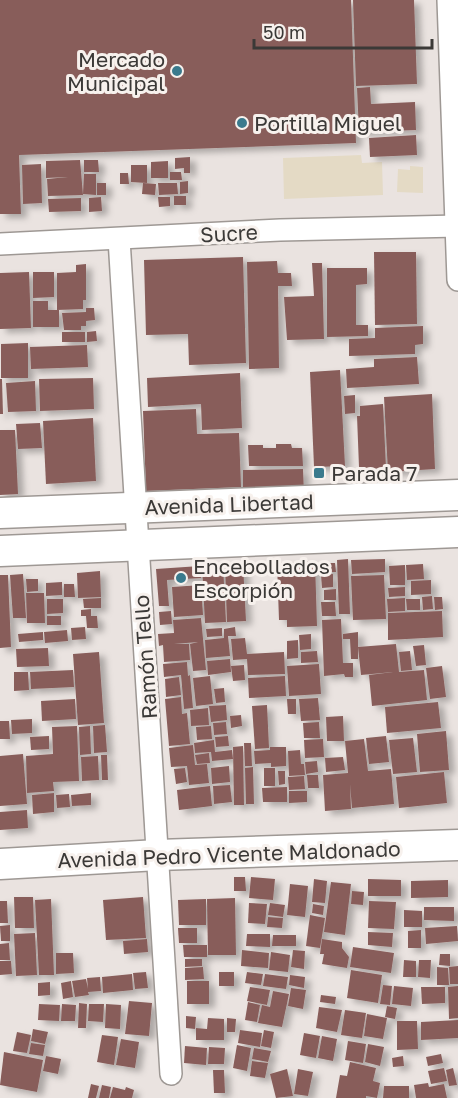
<svg xmlns="http://www.w3.org/2000/svg" width="458" height="1098" font-family="'Golos Text',sans-serif">
<style>
.commercial{fill:#e4dac5}
.building{fill:#885d5a;filter:url(#shadow)}
.lines{fill:none;stroke-linecap:round;stroke-linejoin:round}
.street-casing{stroke:#9e9894;stroke-width:24}
.secondary-casing{stroke:#9e9894;stroke-width:33}
.street{stroke:#fff;stroke-width:21}
.secondary{stroke:#fff;stroke-width:30}
.poi-dot{fill:#3a7a8d;stroke:#f7f1ed;stroke-width:2}
.labels{text-anchor:middle;dominant-baseline:central;stroke-width:6;stroke-linejoin:round;paint-order:stroke}
.poi-label{font-size:21px;fill:#3b3937;stroke:#f7f1ed;text-anchor:start}
.street-label{font-size:21px;fill:#3b3937;stroke:#f7f1ed}
</style>
<defs>
<filter id="shadow"><feDropShadow dx="6" dy="4" stdDeviation="3" flood-color="#0004"/></filter>
</defs>
<rect width="100%" height="100%" fill="#eae3e0"/>
<g class="commercial">
<polygon points="361,155 362,163 382,162 383,195 284,199 283,158"/>
<polygon points="410,166 423,167 423,193 397,192 398,169 410,170"/>
</g>
<g class="building">
<polygon points="0,0 351,0 356,143 19,155 21,214 0,214"/>
<polygon points="353,0 414,0 417,84 356,86"/>
<polygon points="370,87 371,104 415,102 416,130 359,132 357,88"/>
<polygon points="416,135 417,155 370,157 369,138"/>
<polygon points="190,157 190,173 184,173 184,168 175,169 175,158"/>
<polygon points="80,160 83,195 48,196 47,179 68,177 46,178 46,161"/>
<polygon points="84,160 98,160 99,172 84,172"/>
<polygon points="168,161 168,178 151,178 151,162"/>
<polygon points="41,164 42,203 23,204 22,165"/>
<polygon points="131,165 147,165 147,183 131,182"/>
<polygon points="170,172 181,172 182,180 170,180"/>
<polygon points="120,173 128,173 129,184 120,184"/>
<polygon points="84,174 96,174 96,195 83,194"/>
<polygon points="188,181 188,193 180,194 180,182"/>
<rect x="97" y="183" width="9" height="12"/>
<polygon points="143,183 156,184 155,195 142,194"/>
<polygon points="158,183 177,183 178,194 159,195"/>
<rect x="174" y="196" width="12" height="9"/>
<polygon points="101,197 102,211 89,212 89,198"/>
<polygon points="158,197 170,197 170,206 159,207"/>
<polygon points="81,198 81,211 49,212 48,199"/>
<polygon points="374,252 416,252 417,324 375,325"/>
<polygon points="243,257 246,363 189,365 188,334 146,335 144,260"/>
<polygon points="277,261 278,273 291,273 292,286 278,286 279,368 249,369 247,262"/>
<polygon points="312,263 322,263 324,339 287,340 284,297 314,296"/>
<polygon points="86,264 86,300 83,300 83,309 57,310 57,273 76,272 76,265"/>
<polygon points="327,268 367,268 367,284 356,285 356,325 368,325 368,336 327,337"/>
<polygon points="29,272 31,328 0,329 0,273"/>
<polygon points="33,272 54,272 54,297 33,298"/>
<polygon points="33,301 48,301 48,310 59,310 59,327 33,327"/>
<polygon points="86,308 94,308 95,320 86,321 86,326 81,326 81,330 64,330 62,313 86,312"/>
<polygon points="423,326 423,344 415,345 415,354 349,356 349,339 375,338 375,328"/>
<polygon points="96,331 97,341 87,342 87,332"/>
<rect x="62" y="332" width="23" height="10"/>
<polygon points="28,343 28,378 1,378 1,344"/>
<polygon points="87,345 88,367 31,369 30,347"/>
<polygon points="417,357 419,384 347,388 346,369 374,367 374,359"/>
<polygon points="340,370 345,466 314,467 310,372"/>
<polygon points="240,373 242,428 202,430 201,404 148,407 147,378"/>
<polygon points="93,378 94,409 40,411 39,379"/>
<polygon points="0,379 2,379 3,414 0,414"/>
<polygon points="35,381 36,411 8,412 6,383"/>
<polygon points="432,394 435,469 388,472 384,397"/>
<polygon points="355,395 355,413 345,414 344,396"/>
<polygon points="383,404 386,468 363,469 363,467 359,467 357,416 360,416 360,406"/>
<polygon points="196,409 197,434 239,433 241,487 146,491 143,411"/>
<polygon points="93,418 96,481 46,484 43,421"/>
<polygon points="40,423 42,448 18,449 16,424"/>
<polygon points="0,430 15,430 18,494 0,495"/>
<polygon points="276,444 291,444 292,448 302,448 303,466 249,466 248,445 263,445 263,448 276,448"/>
<polygon points="303,469 304,494 243,495 243,470"/>
<polygon points="348,559 350,614 339,614 337,560"/>
<polygon points="385,559 385,572 352,574 351,560"/>
<polygon points="315,561 317,626 287,627 287,620 279,620 277,563"/>
<polygon points="319,563 335,563 336,572 319,572"/>
<polygon points="243,564 246,621 227,622 225,565"/>
<polygon points="423,564 424,579 407,580 406,565"/>
<polygon points="223,565 226,622 205,623 202,566"/>
<polygon points="405,565 405,585 390,585 389,566"/>
<polygon points="200,566 201,578 167,580 169,606 159,606 156,569"/>
<polygon points="100,571 101,597 78,598 77,573"/>
<polygon points="23,574 26,618 13,618 10,575"/>
<polygon points="333,574 333,587 322,588 321,575"/>
<polygon points="0,575 8,575 11,647 0,648"/>
<polygon points="384,575 386,619 353,620 351,576"/>
<polygon points="26,579 38,579 38,591 27,592"/>
<polygon points="431,580 431,594 411,595 411,581"/>
<polygon points="62,582 62,595 46,596 46,583"/>
<polygon points="64,584 74,584 75,597 64,597"/>
<polygon points="201,585 203,615 174,617 172,587"/>
<polygon points="405,587 405,596 389,597 388,588"/>
<polygon points="336,589 336,600 324,600 324,590"/>
<polygon points="26,593 44,593 45,623 27,623"/>
<polygon points="432,596 433,609 423,610 422,597"/>
<polygon points="434,597 442,597 443,609 435,610"/>
<polygon points="101,598 101,608 84,608 83,599"/>
<polygon points="405,598 405,611 388,612 387,599"/>
<polygon points="47,599 63,599 63,613 47,614"/>
<polygon points="406,599 420,599 420,610 407,610"/>
<polygon points="321,602 335,602 336,616 322,616"/>
<polygon points="91,609 91,616 97,616 98,628 87,628 86,616 81,616 81,610"/>
<polygon points="171,611 172,624 160,625 159,612"/>
<polygon points="442,611 443,637 388,640 388,613"/>
<rect x="47" y="616" width="14" height="9"/>
<polygon points="201,618 206,670 193,671 190,644 198,642 174,644 189,644 190,660 164,662 163,645 159,646 158,634 174,633 173,620"/>
<polygon points="341,619 343,663 353,663 353,677 345,677 344,674 324,676 322,620"/>
<polygon points="85,627 86,639 72,640 71,628"/>
<polygon points="235,627 236,636 228,636 230,656 206,658 205,640 224,638 224,629"/>
<polygon points="222,628 222,636 207,637 206,629"/>
<polygon points="67,630 68,641 45,643 44,632"/>
<polygon points="43,632 43,640 19,642 18,634"/>
<polygon points="358,632 358,659 351,659 350,639 343,639 343,634"/>
<polygon points="311,634 311,649 300,650 299,635"/>
<polygon points="245,638 247,654 284,652 285,674 248,675 247,659 233,660 231,639"/>
<polygon points="298,640 298,658 287,659 287,641"/>
<polygon points="396,644 399,672 424,670 427,700 372,706 369,675 393,672 361,675 358,647"/>
<polygon points="424,645 426,665 416,666 413,646"/>
<polygon points="48,648 49,666 17,667 16,649"/>
<polygon points="317,651 318,662 301,663 301,652"/>
<polygon points="410,651 412,670 401,671 399,652"/>
<polygon points="99,652 104,723 78,725 73,654"/>
<polygon points="230,659 231,672 208,675 207,661"/>
<polygon points="187,662 188,676 190,675 193,708 184,709 181,675 164,677 163,664"/>
<polygon points="319,664 321,694 289,696 287,666"/>
<polygon points="244,665 245,680 233,681 231,666"/>
<polygon points="442,666 446,697 430,699 426,668"/>
<polygon points="73,670 74,687 31,689 30,672"/>
<polygon points="14,672 28,672 29,690 14,691"/>
<polygon points="210,676 213,704 196,706 193,678"/>
<polygon points="285,676 286,696 249,698 248,678"/>
<polygon points="179,677 181,695 166,697 165,679"/>
<polygon points="224,688 225,702 216,703 214,689"/>
<polygon points="181,697 182,714 187,713 190,744 169,746 165,699"/>
<polygon points="318,698 320,720 301,721 299,699"/>
<polygon points="75,699 76,719 42,721 41,701"/>
<polygon points="287,699 296,699 296,714 288,714"/>
<polygon points="438,702 441,728 387,733 385,707"/>
<polygon points="226,705 227,720 211,722 209,706"/>
<polygon points="267,705 269,748 255,749 252,706"/>
<polygon points="208,708 209,725 191,726 190,710"/>
<polygon points="241,715 242,726 231,728 230,716"/>
<polygon points="343,716 344,741 327,741 326,717"/>
<polygon points="32,719 32,733 12,734 11,720"/>
<polygon points="0,721 9,721 10,739 0,739"/>
<polygon points="226,722 227,734 214,735 213,723"/>
<polygon points="319,722 320,738 304,738 303,723"/>
<polygon points="105,725 107,752 94,753 93,726"/>
<polygon points="77,726 79,781 53,782 54,791 27,793 26,756 53,754 52,727"/>
<polygon points="90,726 91,754 80,755 79,727"/>
<polygon points="211,726 212,739 197,740 196,727"/>
<polygon points="446,731 449,770 420,772 417,734"/>
<polygon points="49,736 49,749 31,750 30,737"/>
<polygon points="228,736 229,746 216,747 215,737"/>
<polygon points="386,736 389,762 369,764 366,738"/>
<polygon points="413,738 417,772 393,774 389,740"/>
<polygon points="323,739 324,757 305,758 304,740"/>
<polygon points="364,739 368,771 391,769 394,804 352,808 350,784 351,809 325,811 323,775 348,773 345,741"/>
<polygon points="214,740 215,752 232,750 233,759 212,761 211,752 195,753 194,743"/>
<polygon points="244,743 251,743 252,766 245,766"/>
<polygon points="193,745 195,765 207,764 209,783 189,785 187,766 171,767 169,748"/>
<polygon points="243,746 244,805 234,805 233,747"/>
<polygon points="270,747 286,747 286,766 271,767 271,763 255,764 254,751 270,750"/>
<polygon points="300,750 301,764 304,764 305,775 289,776 288,751"/>
<polygon points="209,753 210,763 197,764 195,755"/>
<polygon points="23,754 27,804 0,806 0,756"/>
<polygon points="101,755 107,755 108,780 102,780"/>
<polygon points="98,756 99,780 82,781 81,757"/>
<polygon points="343,757 345,770 326,772 325,758"/>
<polygon points="317,761 318,772 306,774 305,762"/>
<polygon points="229,766 230,782 212,784 211,768"/>
<polygon points="253,767 254,804 246,804 245,768"/>
<polygon points="185,768 187,782 176,784 174,769"/>
<rect x="264" y="768" width="11" height="18"/>
<polygon points="278,771 285,771 285,784 279,785"/>
<polygon points="444,772 447,803 399,808 396,777"/>
<polygon points="307,775 318,775 319,788 308,788"/>
<polygon points="304,776 305,789 289,790 288,777"/>
<polygon points="230,785 232,802 214,804 213,786"/>
<polygon points="210,786 212,806 179,810 177,790"/>
<polygon points="287,787 287,802 263,802 262,788"/>
<polygon points="289,791 307,791 307,802 289,803"/>
<polygon points="54,793 54,812 33,814 32,795"/>
<polygon points="91,793 91,805 72,806 71,795"/>
<polygon points="69,794 70,807 57,808 56,795"/>
<polygon points="27,810 28,828 0,830 0,812"/>
<polygon points="234,877 245,877 246,891 234,891"/>
<polygon points="251,877 275,879 273,900 249,898"/>
<polygon points="314,879 327,881 325,903 312,902"/>
<polygon points="368,879 401,880 401,896 368,896"/>
<polygon points="448,880 448,897 411,898 411,881"/>
<polygon points="331,882 351,884 345,935 324,932"/>
<polygon points="290,884 308,886 305,917 287,915"/>
<polygon points="352,891 364,892 363,905 351,904"/>
<polygon points="14,897 33,897 34,928 15,928"/>
<polygon points="143,897 146,938 106,940 103,900"/>
<polygon points="235,898 236,955 208,955 207,899"/>
<polygon points="51,899 54,975 39,975 35,900"/>
<polygon points="206,899 206,925 179,925 178,900"/>
<polygon points="0,901 7,901 8,923 0,923"/>
<polygon points="369,901 396,902 394,929 368,928"/>
<polygon points="249,903 267,904 265,924 248,923"/>
<polygon points="270,903 285,905 283,917 268,915"/>
<polygon points="313,904 324,906 323,915 312,913"/>
<polygon points="424,907 454,907 454,921 424,920"/>
<polygon points="404,910 422,911 422,927 404,927"/>
<polygon points="310,915 325,918 320,948 306,946"/>
<polygon points="268,917 283,918 282,928 267,927"/>
<polygon points="10,925 10,941 1,941 0,926"/>
<polygon points="457,926 458,941 426,944 425,928"/>
<polygon points="178,928 197,928 197,943 179,943"/>
<polygon points="421,930 421,948 408,948 408,931"/>
<polygon points="368,932 393,933 392,947 368,945"/>
<polygon points="35,933 37,975 16,976 14,934"/>
<polygon points="247,934 270,934 270,947 246,946"/>
<polygon points="273,935 296,935 296,946 272,946"/>
<polygon points="147,939 148,952 124,954 123,941"/>
<polygon points="322,939 342,942 342,948 349,957 347,968 322,964 324,954 320,954"/>
<polygon points="9,943 10,960 0,960 0,944"/>
<polygon points="183,945 207,945 207,957 184,957"/>
<polygon points="353,947 394,953 391,973 350,967"/>
<polygon points="242,950 269,953 268,968 241,966"/>
<polygon points="293,950 305,951 304,969 291,967"/>
<polygon points="271,952 290,955 288,972 269,970"/>
<polygon points="56,953 73,953 74,973 56,974"/>
<polygon points="440,954 450,954 450,966 439,965"/>
<polygon points="185,959 202,959 202,966 185,967"/>
<polygon points="404,960 416,961 416,977 403,977"/>
<polygon points="419,960 431,960 430,978 418,977"/>
<polygon points="0,961 11,961 12,974 0,975"/>
<polygon points="458,966 458,984 450,984 449,967"/>
<polygon points="203,967 204,979 185,980 185,968"/>
<polygon points="437,967 448,968 449,985 437,985"/>
<polygon points="351,970 382,975 378,1003 347,998"/>
<polygon points="146,972 148,988 135,989 133,973"/>
<rect x="219" y="972" width="15" height="14"/>
<polygon points="247,972 263,974 261,985 245,983"/>
<polygon points="132,974 133,990 103,993 102,977"/>
<polygon points="265,974 288,977 286,989 263,986"/>
<polygon points="290,975 305,977 304,988 289,985"/>
<polygon points="100,977 101,991 88,992 89,995 75,997 72,981 86,979 88,989 87,978"/>
<polygon points="71,981 73,997 63,999 61,983"/>
<rect x="187" y="981" width="22" height="23"/>
<polygon points="50,982 50,995 38,996 38,983"/>
<polygon points="383,985 392,986 390,1005 380,1004"/>
<polygon points="394,986 413,988 411,1006 392,1004"/>
<polygon points="458,986 458,1018 449,1019 448,987"/>
<polygon points="250,987 270,990 267,1005 247,1001"/>
<polygon points="421,987 445,987 445,1003 422,1004"/>
<polygon points="291,988 306,990 303,1009 288,1006"/>
<polygon points="273,991 289,994 282,1027 258,1023 262,1005 270,1007"/>
<polygon points="321,995 336,997 335,1004 320,1002"/>
<polygon points="129,1001 152,1003 149,1036 125,1034"/>
<polygon points="248,1002 260,1005 257,1022 245,1020"/>
<polygon points="79,1003 87,1004 86,1028 78,1028"/>
<polygon points="39,1004 60,1005 59,1021 38,1020"/>
<polygon points="62,1004 76,1005 75,1021 61,1021"/>
<polygon points="89,1004 104,1004 103,1022 88,1021"/>
<polygon points="106,1004 121,1005 120,1029 105,1028"/>
<polygon points="387,1006 397,1008 395,1019 385,1017"/>
<polygon points="319,1007 342,1010 337,1032 316,1028"/>
<polygon points="345,1010 366,1013 362,1038 341,1035"/>
<polygon points="367,1014 387,1018 383,1039 364,1036"/>
<polygon points="186,1016 196,1017 195,1029 186,1028"/>
<polygon points="208,1018 224,1019 224,1040 196,1040 196,1028 207,1029"/>
<polygon points="227,1018 236,1019 235,1032 227,1032"/>
<polygon points="458,1020 458,1038 421,1040 421,1022"/>
<polygon points="397,1021 417,1021 418,1049 397,1050"/>
<polygon points="33,1029 48,1032 45,1044 31,1041"/>
<polygon points="240,1030 262,1033 260,1047 238,1043"/>
<polygon points="264,1030 274,1032 271,1048 261,1046"/>
<polygon points="17,1032 31,1035 27,1053 13,1051"/>
<polygon points="304,1033 320,1036 316,1058 300,1055"/>
<polygon points="102,1035 118,1037 114,1065 97,1062"/>
<polygon points="322,1036 337,1039 333,1061 318,1058"/>
<polygon points="121,1039 139,1042 135,1068 116,1065"/>
<polygon points="348,1041 366,1044 363,1063 345,1060"/>
<polygon points="31,1043 45,1045 43,1056 29,1054"/>
<polygon points="368,1044 384,1047 380,1066 365,1062"/>
<polygon points="237,1045 251,1048 247,1071 233,1068"/>
<polygon points="185,1046 207,1048 206,1065 184,1063"/>
<polygon points="209,1047 225,1048 224,1064 208,1064"/>
<polygon points="254,1048 271,1051 268,1062 252,1059"/>
<polygon points="4,1052 43,1060 37,1092 0,1085"/>
<polygon points="441,1054 443,1063 428,1066 426,1057"/>
<polygon points="46,1056 61,1059 58,1074 43,1071"/>
<polygon points="403,1056 404,1066 393,1067 392,1058"/>
<polygon points="252,1061 268,1063 265,1078 250,1076"/>
<polygon points="350,1062 376,1068 373,1081 380,1083 377,1098 366,1096 366,1098 336,1098 340,1075 347,1076"/>
<polygon points="444,1068 447,1081 431,1084 428,1071"/>
<polygon points="453,1068 457,1085 449,1086 446,1070"/>
<polygon points="287,1069 293,1096 276,1098 270,1074"/>
<polygon points="298,1069 313,1072 308,1096 294,1094"/>
<polygon points="213,1070 224,1070 225,1093 214,1093"/>
<polygon points="428,1083 429,1087 444,1084 447,1098 416,1098 414,1085"/>
<polygon points="91,1084 99,1086 96,1098 88,1098"/>
<polygon points="102,1085 111,1087 109,1098 99,1098"/>
<polygon points="384,1086 409,1086 409,1098 383,1098"/>
<polygon points="113,1087 125,1090 126,1087 134,1090 132,1098 110,1098"/>
</g>
<g class="lines">
<defs>
<g id="street">
<polyline points="448,0 458,280"/>
<polyline points="119,239 171,1074"/>
<polyline points="0,244 280,230 458,226"/>
</g>
<g id="secondary">
<polyline points="0,513 458,495"/>
<polyline points="0,551 458,532"/>
<polyline points="0,864 158,855 458,845"/>
</g>
</defs>
<use href="#street" class="street-casing"/>
<use href="#secondary" class="secondary-casing"/>
<use href="#street" class="street"/>
<use href="#secondary" class="secondary"/>
</g>
<g class="poi-dot">
<circle cx="177" cy="71" r="6"/>
<circle cx="242" cy="123" r="6"/>
<rect x="313" y="467" width="12" height="12" rx="3"/>
<circle cx="181" cy="578" r="6"/>
</g>
<g class="labels">
<g class="poi-label">
<text x="165" y="59" text-anchor="end">Mercado<tspan x="165" dy="24">Municipal</tspan></text>
<text x="254" y="123">Portilla Miguel</text>
<text x="331" y="473">Parada 7</text>
<text x="193" y="566">Encebollados<tspan x="193" dy="24">Escorpión</tspan></text>
</g>
<g class="street-label">
<text transform="translate(229 233) rotate(-3)">Sucre</text>
<text transform="translate(229 504) rotate(-2)">Avenida Libertad</text>
<text transform="translate(145 657) rotate(-94)">Ramón Tello</text>
<text transform="translate(229 854) rotate(-2)">Avenida Pedro Vicente Maldonado</text>
</g>
</g>
<path d="M254 39v9h178v-9" fill="none" stroke="#3b3937" stroke-width="3"/>
<text x="263" y="39" font-size="18" fill="#3b3937" stroke="#f7f1ed" stroke-width="4.5" paint-order="stroke">50 m</text>
</svg>
